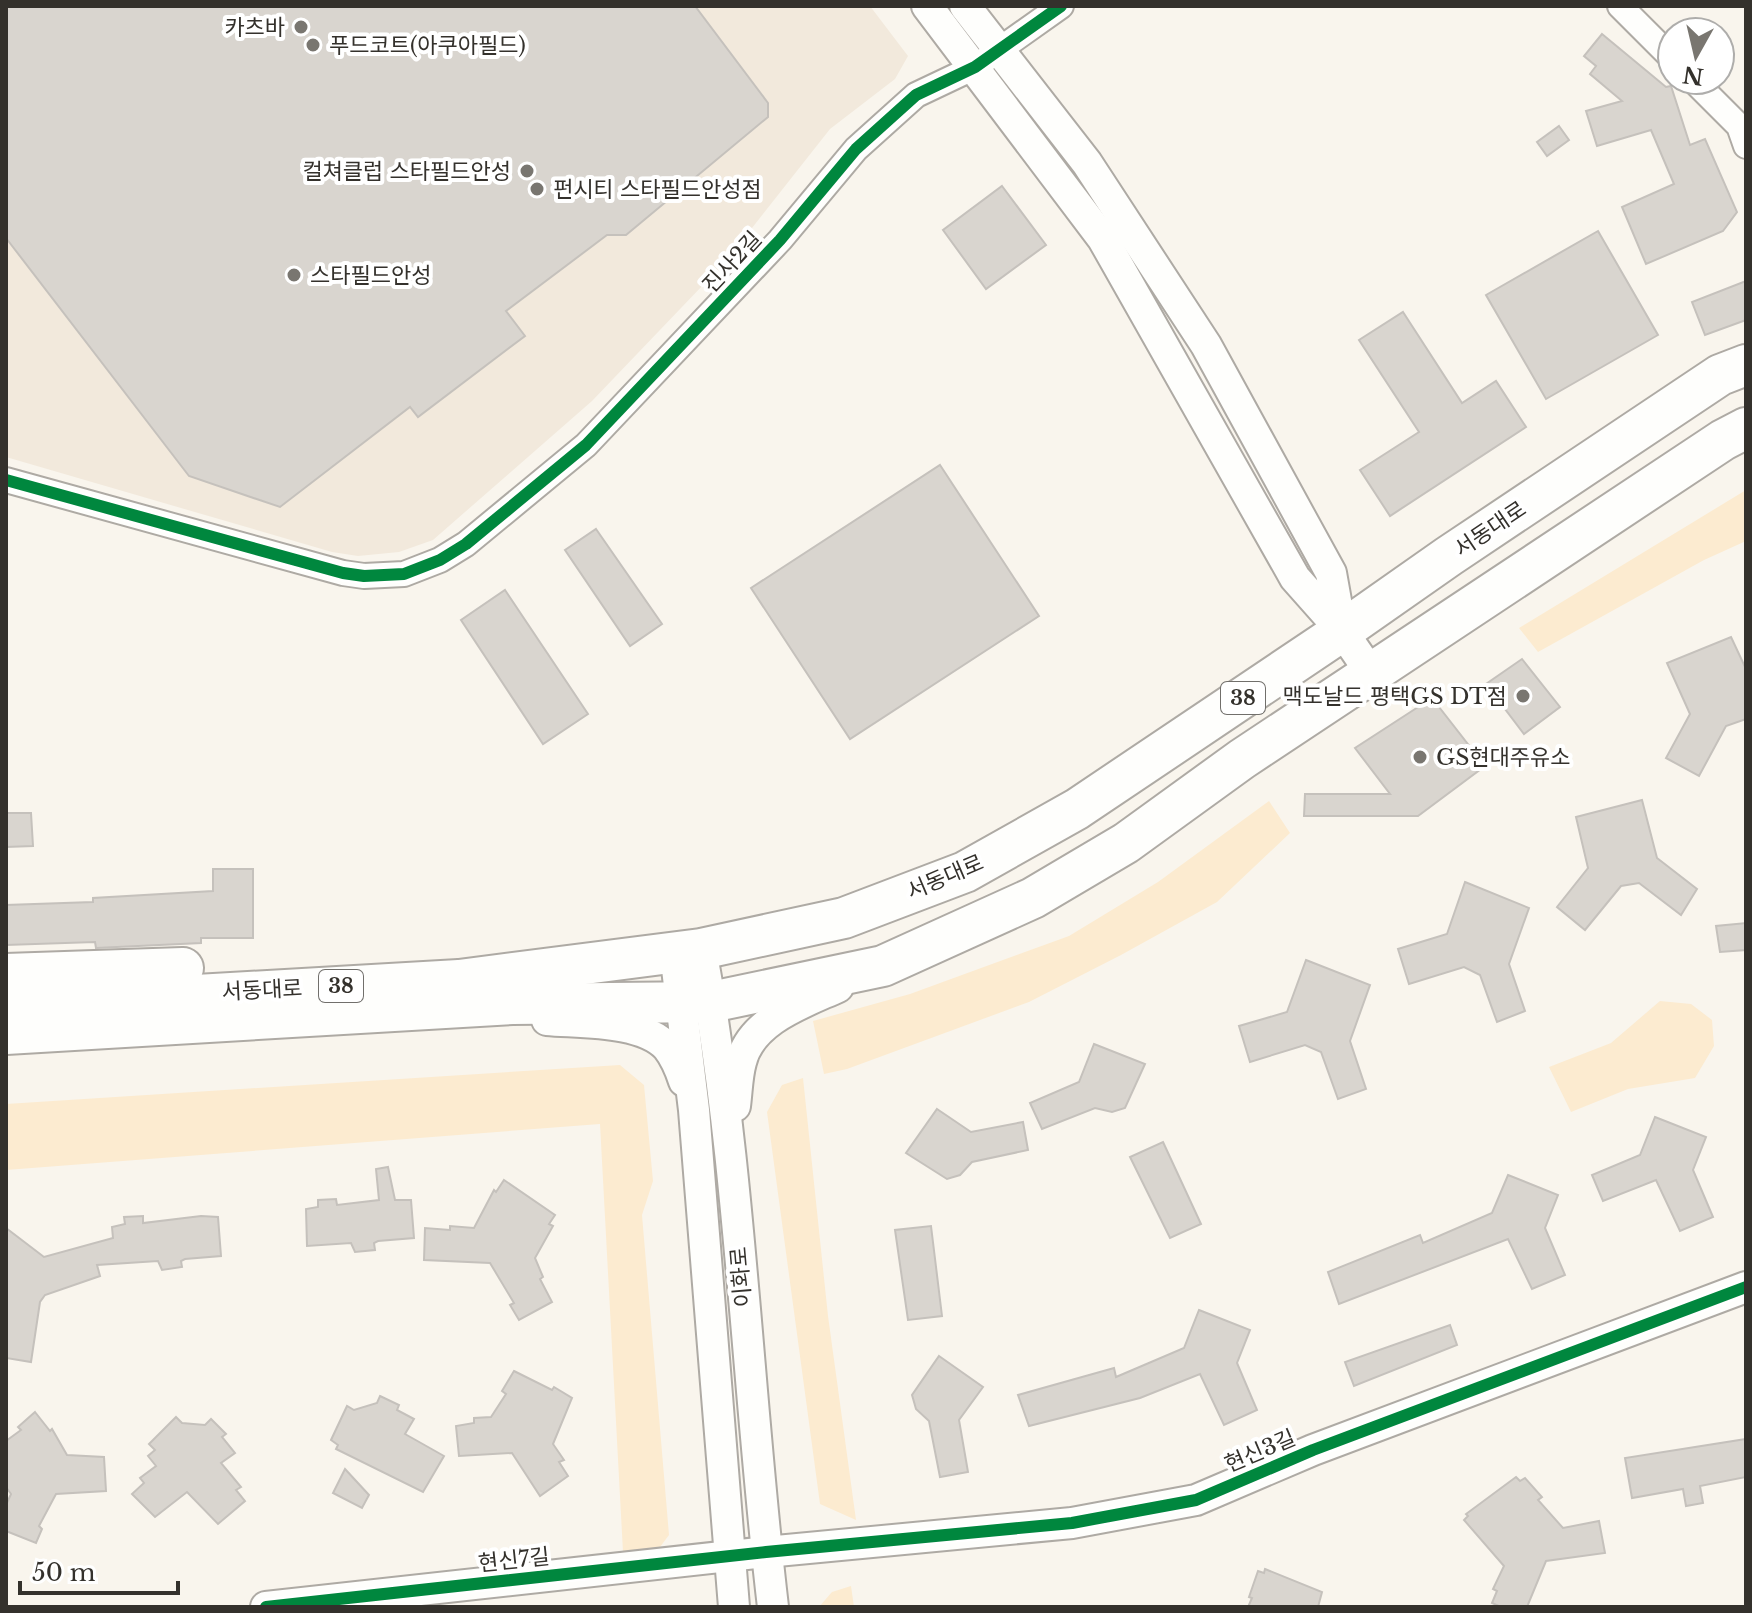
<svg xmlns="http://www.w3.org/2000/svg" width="1752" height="1613" font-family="'Libre Baskerville','Noto Sans KR',serif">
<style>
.built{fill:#f2e9dc}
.green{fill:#fcebd0}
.building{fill:#d9d5cf;stroke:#c5c1bc;stroke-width:2}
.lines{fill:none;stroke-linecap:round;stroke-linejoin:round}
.minor-casing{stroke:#aeaaa4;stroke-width:28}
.tertiary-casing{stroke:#aeaaa4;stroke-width:34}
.primary-casing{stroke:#aeaaa4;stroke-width:44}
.minor{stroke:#fefefc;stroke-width:24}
.tertiary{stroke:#fefefc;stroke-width:30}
.primary{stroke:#fefefc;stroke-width:40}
.cycleway-casing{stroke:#fff;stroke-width:17}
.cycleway{stroke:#00873e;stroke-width:12}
.poi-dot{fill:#797670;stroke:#fff;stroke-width:3}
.labels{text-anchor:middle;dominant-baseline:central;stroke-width:8;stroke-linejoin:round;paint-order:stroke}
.shield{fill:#fff;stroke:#716f6b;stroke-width:2}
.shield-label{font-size:20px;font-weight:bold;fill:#34312c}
.poi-label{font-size:22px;fill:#34312c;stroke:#fff;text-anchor:start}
.street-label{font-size:22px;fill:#34312c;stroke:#fff}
</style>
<rect width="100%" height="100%" fill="#f9f5ed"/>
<polygon class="built" points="6,6 870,6 908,56 895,79 830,129 726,261 592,401 433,540 399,552 358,556 332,552 6,457"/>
<g class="green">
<polygon points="1746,490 1746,541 1704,560 1538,652 1519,628"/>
<polygon points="1269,801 1290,833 1217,902 1121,955 1029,1002 847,1069 824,1074 813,1021 910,994 1069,936 1158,882"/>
<polygon points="1660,1001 1691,1004 1712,1020 1714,1046 1695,1078 1628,1089 1571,1112 1549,1067 1611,1043"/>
<polygon points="620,1065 644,1085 653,1181 642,1215 669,1535 660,1547 623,1552 600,1124 6,1170 6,1104"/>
<polygon points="803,1078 828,1316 856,1520 820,1504 767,1112 782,1085"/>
<polygon points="851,1586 854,1607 819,1607 832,1592"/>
</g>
<g class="building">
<polygon points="6,6 695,6 768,103 768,117 626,235 607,235 506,311 525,336 418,417 410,407 280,507 189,476 6,238"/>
<polygon points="1602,34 1666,87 1671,86 1690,145 1705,139 1737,212 1723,231 1646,264 1622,207 1674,184 1651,130 1597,146 1586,111 1622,101 1590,74 1596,66 1584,56"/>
<polygon points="1559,126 1569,140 1547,156 1537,142"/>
<polygon points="1002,186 1046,245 986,289 943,230"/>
<polygon points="1598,231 1658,335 1546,399 1486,295"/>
<polygon points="1746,281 1746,320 1705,335 1692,302"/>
<polygon points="1403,312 1462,403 1496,381 1526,427 1390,516 1360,470 1419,432 1359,340"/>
<polygon points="940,465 1039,616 850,739 751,588"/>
<polygon points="596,529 662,624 630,646 565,550"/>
<polygon points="505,590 588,714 543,744 461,620"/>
<polygon points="1731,637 1746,669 1746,719 1726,726 1699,776 1666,758 1690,714 1667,663"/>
<polygon points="1522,659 1560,707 1524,734 1486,684"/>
<polygon points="1432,698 1485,766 1418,816 1304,816 1305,794 1390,794 1355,748"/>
<polygon points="1642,800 1657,858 1697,889 1681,915 1639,883 1621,886 1585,930 1557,907 1588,868 1576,817"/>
<polygon points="6,813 31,813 33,846 6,847"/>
<polygon points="213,869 253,869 253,938 201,938 201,943 96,948 95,942 6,945 6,905 93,902 93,898 213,891"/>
<polygon points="1465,882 1529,908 1509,964 1525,1011 1497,1022 1480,975 1464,967 1409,984 1398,949 1447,934"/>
<polygon points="1746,923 1746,950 1720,952 1716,926"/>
<polygon points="1306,960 1370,985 1350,1041 1366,1089 1338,1099 1321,1052 1305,1045 1250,1062 1239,1026 1287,1012"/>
<polygon points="1094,1044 1145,1064 1125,1108 1112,1112 1095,1108 1042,1129 1030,1103 1079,1082"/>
<polygon points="937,1109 971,1132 1023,1122 1028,1150 972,1162 960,1175 947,1179 906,1153"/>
<polygon points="1655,1117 1706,1137 1693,1170 1713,1217 1680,1231 1656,1180 1603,1201 1592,1175 1640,1155"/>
<polygon points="1163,1142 1201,1224 1170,1238 1130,1157"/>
<polygon points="388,1167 395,1200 411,1200 414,1238 378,1241 374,1243 375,1250 355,1252 351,1243 307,1246 306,1209 318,1207 318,1200 336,1199 337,1205 379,1200 376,1169"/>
<polygon points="1508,1175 1558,1195 1545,1228 1565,1275 1532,1289 1508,1239 1339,1304 1328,1272 1420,1235 1423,1243 1492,1213"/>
<polygon points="504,1180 555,1215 549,1224 553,1226 535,1258 543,1277 540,1279 552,1302 519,1320 510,1305 514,1303 490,1263 424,1260 425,1228 450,1230 450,1226 474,1228 494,1190 496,1192"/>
<polygon points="143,1216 143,1223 201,1216 218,1217 221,1256 185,1259 181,1261 182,1267 162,1270 158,1261 97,1265 100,1276 45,1295 40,1302 31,1362 6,1358 6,1228 44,1257 113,1238 112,1227 125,1224 124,1217"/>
<polygon points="931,1226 942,1316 908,1320 895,1230"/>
<polygon points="1199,1310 1250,1330 1237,1363 1257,1410 1224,1425 1200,1374 1140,1398 1029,1426 1018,1395 1114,1368 1116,1377 1184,1348"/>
<polygon points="1450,1325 1457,1345 1354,1386 1345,1362"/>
<polygon points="939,1356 983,1387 959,1420 968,1472 940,1477 929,1421 916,1409 912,1395"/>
<polygon points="514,1371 552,1390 554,1387 572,1398 553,1444 564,1460 559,1462 568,1476 540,1496 512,1453 459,1456 456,1426 474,1423 474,1418 491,1417 506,1394 502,1391"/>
<polygon points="380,1396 399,1405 397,1410 414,1419 405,1434 444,1456 423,1492 336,1449 338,1445 331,1440 347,1406 354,1410 377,1403"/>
<polygon points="35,1412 50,1431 52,1429 67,1455 104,1457 106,1491 56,1494 39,1526 42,1529 36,1543 6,1531 6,1505 11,1494 6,1487 6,1441 21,1430 18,1427"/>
<polygon points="176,1417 182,1423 205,1425 211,1419 226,1434 222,1437 235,1453 221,1463 241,1487 236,1490 245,1501 218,1524 187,1492 155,1517 132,1494 144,1483 140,1478 156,1466 148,1456 155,1450 149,1444"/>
<polygon points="1746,1439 1746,1477 1700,1486 1703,1503 1686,1506 1683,1489 1632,1498 1625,1458"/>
<polygon points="345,1469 369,1495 362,1508 333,1493"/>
<polygon points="1516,1477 1520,1481 1525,1478 1542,1497 1538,1500 1563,1528 1599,1521 1605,1553 1546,1561 1527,1607 1501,1607 1492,1603 1497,1591 1493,1589 1504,1566 1464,1520 1468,1516 1466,1514"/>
<polygon points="1265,1569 1322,1592 1318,1607 1248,1607 1252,1598 1249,1597 1258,1571 1264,1573"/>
</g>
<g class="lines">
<defs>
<g id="minor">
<polyline points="1620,6 1672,58"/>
<polyline points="1693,80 1739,126 1746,146"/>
<polyline points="6,480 343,573 364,576 404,574 440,560 466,544 586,445 780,240 856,149 916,95 975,67 1061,6"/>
</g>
<g id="tertiary">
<polyline points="927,6 1103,239 1295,578 1342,631 1371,673"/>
<polyline points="965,6 1087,163 1206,345 1331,573 1341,629"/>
<path d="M701,949C741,1166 747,1388 773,1607"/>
<polyline points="675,952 694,1110 734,1607"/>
<path d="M547,1020C581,1023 642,1020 667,1047C675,1057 680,1069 684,1081"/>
<path d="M735,1106C737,1091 737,1076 741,1062C751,1020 803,1003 838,987"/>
<polyline points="266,1607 766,1552 1072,1523 1196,1500 1313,1450 1746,1287"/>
</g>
<g id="primary">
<polyline points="6,974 183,968"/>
<polyline points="6,1006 459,980 701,949 844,918 965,872 1077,809 1342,631 1449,556 1720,375 1746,365"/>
<polyline points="6,1034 512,1004 711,1002 883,966 1033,898 1126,843 1242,759 1723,440 1746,428"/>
</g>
</defs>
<use href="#minor" class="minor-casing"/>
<use href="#tertiary" class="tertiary-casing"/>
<use href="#primary" class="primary-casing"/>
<use href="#minor" class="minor"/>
<use href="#tertiary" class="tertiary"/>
<use href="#primary" class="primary"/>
<defs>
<g id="cycleway">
<polyline points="6,480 343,573 364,576 404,574 440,560 466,544 586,445 780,240 856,149 916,95 975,67 1061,6"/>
<polyline points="266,1607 766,1552 1072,1523 1196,1500 1313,1450 1746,1287"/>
</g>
</defs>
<use href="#cycleway" class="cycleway-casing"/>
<use href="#cycleway" class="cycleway"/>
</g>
<g class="poi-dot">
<circle cx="301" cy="27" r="8"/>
<circle cx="313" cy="45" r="8"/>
<circle cx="527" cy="171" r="8"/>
<circle cx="537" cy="189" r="8"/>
<circle cx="294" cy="275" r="8"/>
<circle cx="1523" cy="696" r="8"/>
<circle cx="1420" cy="757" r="8"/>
</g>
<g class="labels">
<g class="shield">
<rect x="1221" y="682" width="44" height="32" rx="6"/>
<rect x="319" y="970" width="44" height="32" rx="6"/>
</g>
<g class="shield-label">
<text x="1243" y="698">38</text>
<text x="341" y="986">38</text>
</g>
<g class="poi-label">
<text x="285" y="27" text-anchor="end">카츠바</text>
<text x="329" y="45">푸드코트(아쿠아필드)</text>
<text x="511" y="171" text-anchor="end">컬쳐클럽 스타필드안성</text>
<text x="553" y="189">펀시티 스타필드안성점</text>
<text x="310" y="275">스타필드안성</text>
<text x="1507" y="696" text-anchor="end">맥도날드 평택GS DT점</text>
<text x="1436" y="757">GS현대주유소</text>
</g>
<g class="street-label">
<text transform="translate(732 262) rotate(-47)">진사2길</text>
<text transform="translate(1490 529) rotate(-34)">서동대로</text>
<text transform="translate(945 877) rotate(-23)">서동대로</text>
<text transform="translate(262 990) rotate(-3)">서동대로</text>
<text transform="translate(741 1277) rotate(-95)">이화로</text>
<text transform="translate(1260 1451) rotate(-23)">현신3길</text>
<text transform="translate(514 1560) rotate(-6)">현신7길</text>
</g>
</g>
<rect width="1752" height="1613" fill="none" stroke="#34312c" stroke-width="16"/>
<g transform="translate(1696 56) rotate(188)"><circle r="38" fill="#ffffff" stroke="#aeadab" stroke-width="2"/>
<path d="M0-6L14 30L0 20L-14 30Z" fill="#797670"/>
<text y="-12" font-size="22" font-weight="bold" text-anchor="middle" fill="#34312c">N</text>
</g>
<path d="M20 1581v12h158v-12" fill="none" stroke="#34312c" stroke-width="4"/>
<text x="32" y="1581" font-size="24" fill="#34312c" stroke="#ffffff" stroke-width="6" paint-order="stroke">50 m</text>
</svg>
